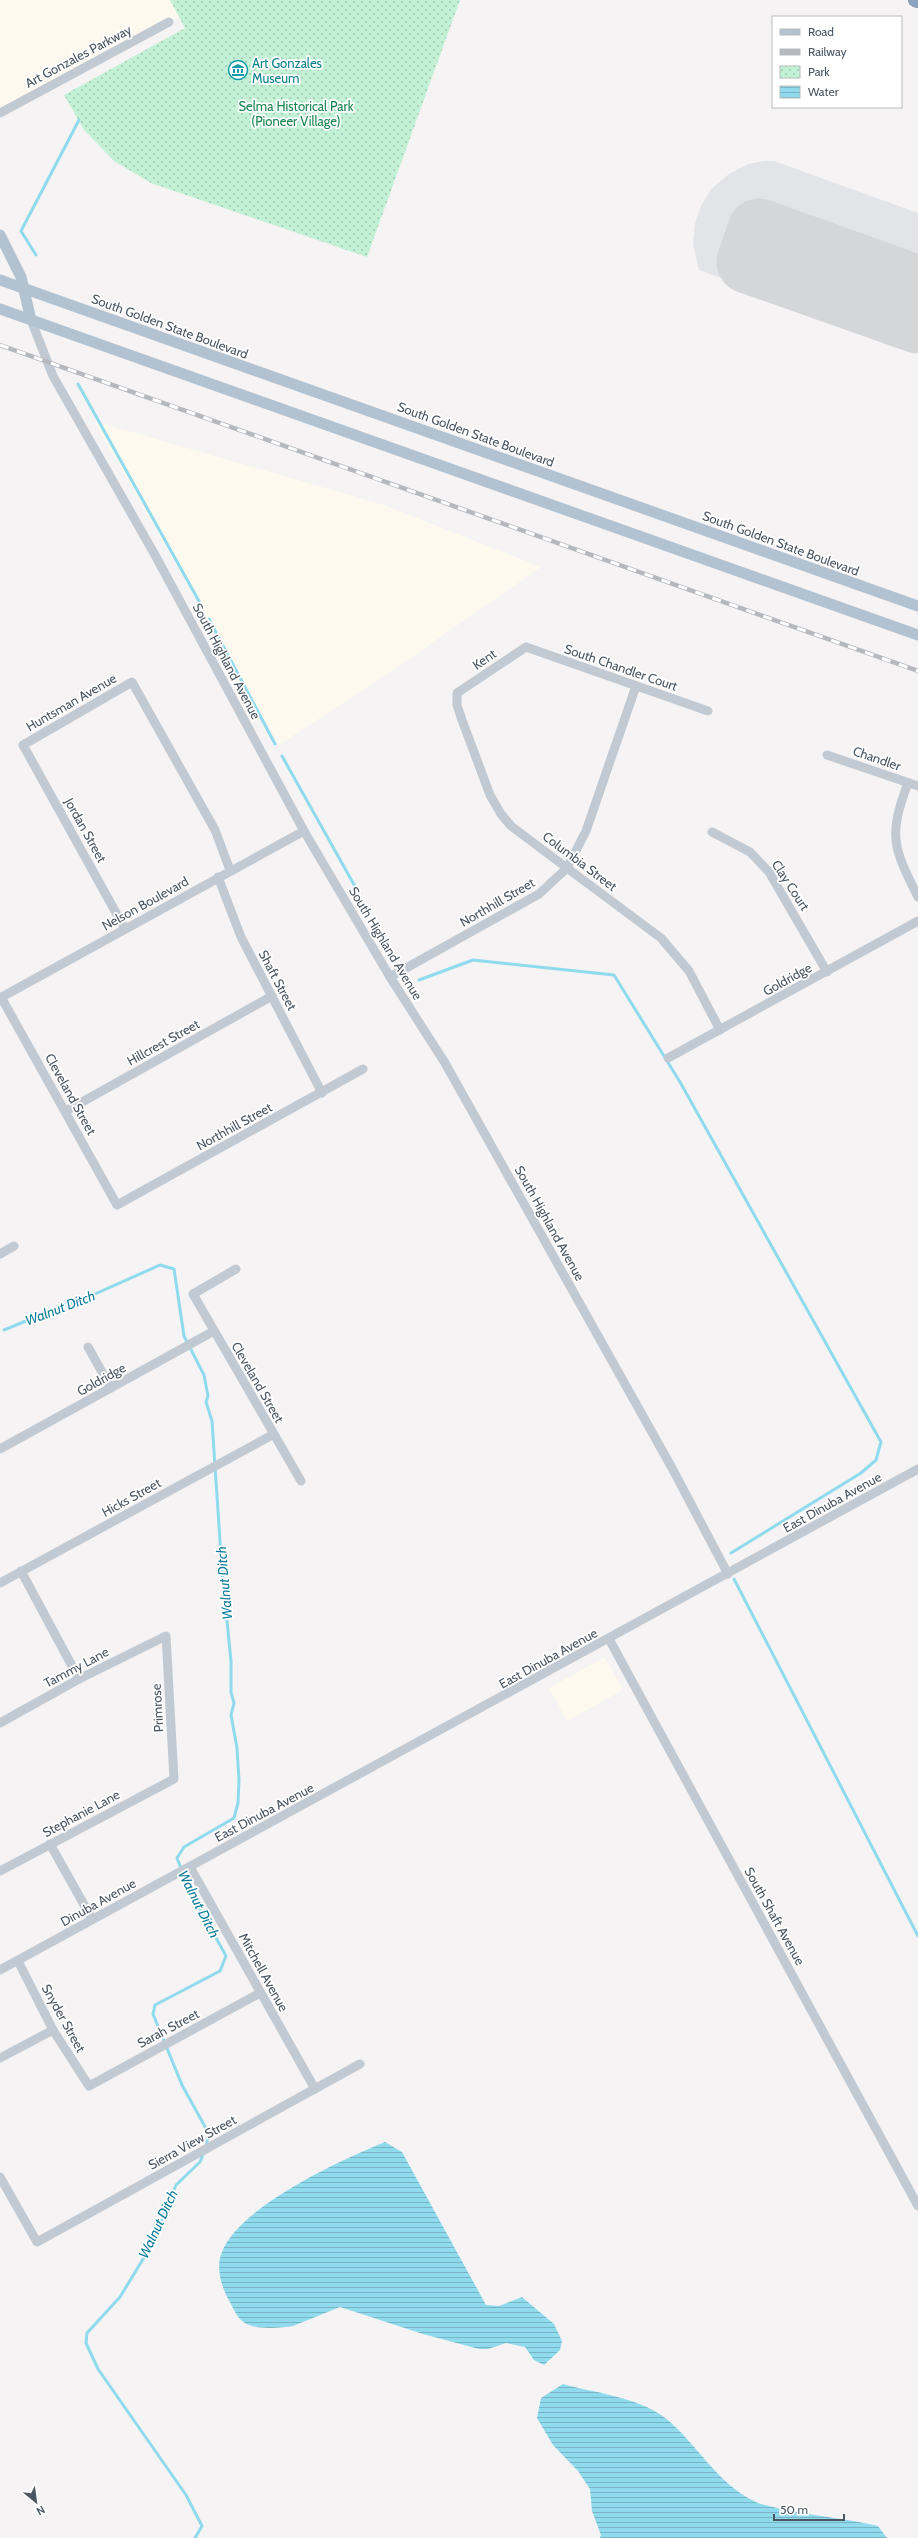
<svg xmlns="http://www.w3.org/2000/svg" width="918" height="2538" font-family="Cabin,sans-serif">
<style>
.commercial{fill:#fdf9ef}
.airport{fill:#e2e4e7}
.park{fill:url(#park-dots)}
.water{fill:url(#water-rules)}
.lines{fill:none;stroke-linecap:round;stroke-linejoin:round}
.stream{stroke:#90daee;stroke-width:3}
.runway{stroke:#d5d6d8;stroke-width:63}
.highway-casing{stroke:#7690ad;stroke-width:14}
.minor{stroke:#c1cad2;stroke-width:9}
.major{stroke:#b3c2d1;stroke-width:11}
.highway{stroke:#8ba5c1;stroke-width:13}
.rail-casing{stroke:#b5b8bd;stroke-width:4.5}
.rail{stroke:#fff;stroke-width:3;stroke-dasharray:9;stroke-linecap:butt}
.labels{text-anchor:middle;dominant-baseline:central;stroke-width:3.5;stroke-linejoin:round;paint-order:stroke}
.street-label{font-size:13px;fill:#4a5661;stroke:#fff}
.culture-label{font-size:13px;fill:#0d838f;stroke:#fff;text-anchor:start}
.park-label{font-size:13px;fill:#17864f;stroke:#fff}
.water-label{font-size:14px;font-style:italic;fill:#0c7c9b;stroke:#fff}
</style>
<defs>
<pattern id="park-dots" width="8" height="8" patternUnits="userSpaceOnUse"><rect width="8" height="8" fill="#c3f1d5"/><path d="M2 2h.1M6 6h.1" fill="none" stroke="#a0c6b0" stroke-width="1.8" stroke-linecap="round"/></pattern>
<pattern id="water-rules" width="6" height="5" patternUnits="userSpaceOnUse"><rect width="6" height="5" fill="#90daee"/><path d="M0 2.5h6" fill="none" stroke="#78b4c4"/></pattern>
</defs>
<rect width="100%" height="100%" fill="#f5f3f3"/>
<g class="commercial">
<polygon points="0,0 170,0 179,17 0,117"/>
<polygon points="94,421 384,505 541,567 389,673 279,745"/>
<polygon points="605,1657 623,1690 567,1721 549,1688"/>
</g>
<polygon class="airport" points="764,161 774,161 918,213 918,349 699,270 693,244 695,224 701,206 711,189 729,174 748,164"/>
<polygon class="park" points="170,0 460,0 367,257 151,183 114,161 84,130 64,95 185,28"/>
<g class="water">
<path d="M385,2142L402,2152L486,2305L499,2306L522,2297L554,2324L562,2341L560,2350L544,2365L534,2360L525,2347L506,2343L488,2349H479L423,2334L340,2307L293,2326C280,2328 256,2330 245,2323C238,2319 234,2310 231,2304C222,2289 215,2268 222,2252C240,2206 341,2160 385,2142Z"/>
<path d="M563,2384C595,2393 637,2397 664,2417C697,2443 715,2482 754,2501C761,2505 770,2506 777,2508C811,2516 845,2518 878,2526L887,2538H600L601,2535L592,2511L590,2489L578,2471L553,2445L537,2418L541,2398Z"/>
</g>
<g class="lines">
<g class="stream">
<polyline points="36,255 21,231 79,120"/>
<polyline points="78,384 200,603"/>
<polyline points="209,619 275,744"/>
<polyline points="282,756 357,890"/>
<polyline points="419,980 473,960 614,975 680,1082 881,1442 876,1460 861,1473 731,1553"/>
<polyline points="4,1330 67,1304 77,1302 160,1265 174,1269 184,1336 204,1375 208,1396 206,1402 212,1421 222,1571 231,1661 231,1692 234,1703 231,1715 237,1748 239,1780 238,1803 234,1818 184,1847 177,1858 189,1889 226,1956 220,1971 155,2005 153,2014 182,2085 209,2134 206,2146"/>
<polyline points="734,1579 918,1936"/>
<polyline points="195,2538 202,2526 186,2495 98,2369 86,2343 87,2333 120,2297 151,2246 176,2185 200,2162 204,2152"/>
</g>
<polyline class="runway" points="918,287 759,230 748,262 918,322"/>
<defs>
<polyline id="highway" points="915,0 918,1"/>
</defs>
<use href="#highway" class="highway-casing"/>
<g class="minor">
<polyline points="0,113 169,22"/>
<polyline points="31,320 53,376 155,555 304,831 390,977 445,1063 672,1468 728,1574"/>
<polyline points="708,711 526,647 457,693 457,705 462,720 490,795 501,814 511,826 567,868 661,938 689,971 720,1030"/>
<polyline points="827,755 918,786"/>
<path d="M908,783C888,836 893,847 918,897"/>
<polyline points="712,832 750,852 769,872 827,972"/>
<polyline points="218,877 241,937 322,1093"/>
<polyline points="125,929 23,745 132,682 215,830 230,870"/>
<polyline points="390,977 539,894 567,868 586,831 636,686"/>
<polyline points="1,997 117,1205 363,1069"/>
<polyline points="0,998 304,831"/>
<polyline points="668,1058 918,921"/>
<polyline points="66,1111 272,996"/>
<polyline points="0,1254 14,1246"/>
<polyline points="236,1269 193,1294 301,1481"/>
<polyline points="88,1347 111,1388"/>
<polyline points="0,1449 214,1331"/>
<polyline points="21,1571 79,1679"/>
<polyline points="0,1583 274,1434"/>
<polyline points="609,1639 918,2206"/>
<polyline points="0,1723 79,1679 166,1636 174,1779 0,1871"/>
<polyline points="50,1844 92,1919"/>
<polyline points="190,1867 315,2089"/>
<polyline points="18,1961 53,2030 89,2086 260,1993"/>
<polyline points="0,1970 918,1469"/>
<polyline points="0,2058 53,2030"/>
<polyline points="0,2177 37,2242 360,2064"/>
</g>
<g class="major">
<polyline points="0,235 21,277 31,320"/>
<polyline points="0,280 918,606"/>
<polyline points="0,309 918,635"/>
</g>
<use href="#highway" class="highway"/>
<defs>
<polyline id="rail" points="0,345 918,671"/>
</defs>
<use href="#rail" class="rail-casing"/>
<use href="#rail" class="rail"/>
</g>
<defs>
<symbol id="museum-ring" viewBox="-11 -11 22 22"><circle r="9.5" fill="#fff" stroke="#0f9aa8" stroke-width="1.5"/><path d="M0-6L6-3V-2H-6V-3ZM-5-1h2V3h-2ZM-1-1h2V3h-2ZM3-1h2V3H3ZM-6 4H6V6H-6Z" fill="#0f9aa8"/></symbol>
</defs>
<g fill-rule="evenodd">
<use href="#museum-ring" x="227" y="59" width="22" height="22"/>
</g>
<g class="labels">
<g class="street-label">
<text transform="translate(78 56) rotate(-28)">Art Gonzales Parkway</text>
<text transform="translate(170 326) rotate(20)">South Golden State Boulevard</text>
<text transform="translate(476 434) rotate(20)">South Golden State Boulevard</text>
<text transform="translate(781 543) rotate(20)">South Golden State Boulevard</text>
<text transform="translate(484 659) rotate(-34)">Kent</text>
<text transform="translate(227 661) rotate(62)">South Highland Avenue</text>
<text transform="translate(621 667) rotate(19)">South Chandler Court</text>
<text transform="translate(71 702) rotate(-30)">Huntsman Avenue</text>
<text transform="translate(877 758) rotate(19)">Chandler</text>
<text transform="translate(86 830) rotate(61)">Jordan Street</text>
<text transform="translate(580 861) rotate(37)">Columbia Street</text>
<text transform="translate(791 885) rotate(57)">Clay Court</text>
<text transform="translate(497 902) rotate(-30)">Northhill Street</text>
<text transform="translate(145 903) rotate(-29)">Nelson Boulevard</text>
<text transform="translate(386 943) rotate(59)">South Highland Avenue</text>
<text transform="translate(787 979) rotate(-29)">Goldridge</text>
<text transform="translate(278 980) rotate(62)">Shaft Street</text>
<text transform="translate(163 1042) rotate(-29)">Hillcrest Street</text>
<text transform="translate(71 1094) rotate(61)">Cleveland Street</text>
<text transform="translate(234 1126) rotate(-29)">Northhill Street</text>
<text transform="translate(550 1223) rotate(61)">South Highland Avenue</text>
<text transform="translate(101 1379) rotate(-29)">Goldridge</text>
<text transform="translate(258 1382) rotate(60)">Cleveland Street</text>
<text transform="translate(131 1497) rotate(-29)">Hicks Street</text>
<text transform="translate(832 1502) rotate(-29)">East Dinuba Avenue</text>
<text transform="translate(548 1658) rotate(-29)">East Dinuba Avenue</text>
<text transform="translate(76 1667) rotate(-28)">Tammy Lane</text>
<text transform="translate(157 1708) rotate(-93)">Primrose</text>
<text transform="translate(264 1812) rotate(-28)">East Dinuba Avenue</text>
<text transform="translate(81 1813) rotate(-28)">Stephanie Lane</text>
<text transform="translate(98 1902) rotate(-29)">Dinuba Avenue</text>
<text transform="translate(775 1916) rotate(61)">South Shaft Avenue</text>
<text transform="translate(264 1972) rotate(61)">Mitchell Avenue</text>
<text transform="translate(64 2018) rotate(61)">Snyder Street</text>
<text transform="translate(168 2028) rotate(-28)">Sarah Street</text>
<text transform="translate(192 2142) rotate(-29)">Sierra View Street</text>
</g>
<g class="culture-label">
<text x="252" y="63">Art Gonzales<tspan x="252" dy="15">Museum</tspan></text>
</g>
<g class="park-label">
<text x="296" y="106">Selma Historical Park<tspan x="296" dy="15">(Pioneer Village)</tspan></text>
</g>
<g class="water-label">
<text transform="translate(60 1308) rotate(-21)">Walnut Ditch</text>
<text transform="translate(224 1583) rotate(-95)">Walnut Ditch</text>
<text transform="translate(199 1904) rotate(63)">Walnut Ditch</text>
<text transform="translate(158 2224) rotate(-65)">Walnut Ditch</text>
</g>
</g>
<rect x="772" y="16" width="130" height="92" fill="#ffffff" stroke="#b7bbc0"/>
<rect x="780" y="29" width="20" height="6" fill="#b3c2d1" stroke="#b7bbc0"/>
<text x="808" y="36" font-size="12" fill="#4a5661">Road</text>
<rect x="780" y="49" width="20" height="6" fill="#b5b8bd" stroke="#b7bbc0"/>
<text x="808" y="56" font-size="12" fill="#4a5661">Railway</text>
<rect x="780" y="66" width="20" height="12" fill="url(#park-dots)" stroke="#b7bbc0"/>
<text x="808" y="76" font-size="12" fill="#4a5661">Park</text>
<rect x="780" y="86" width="20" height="12" fill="url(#water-rules)" stroke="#b7bbc0"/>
<text x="808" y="96" font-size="12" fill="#4a5661">Water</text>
<g transform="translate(36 2502) rotate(151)" stroke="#ffffff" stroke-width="3" paint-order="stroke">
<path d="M0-3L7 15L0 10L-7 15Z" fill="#4a5661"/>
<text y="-6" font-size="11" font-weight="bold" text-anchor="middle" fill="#4a5661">N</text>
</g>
<path d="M774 2514v6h70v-6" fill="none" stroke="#4a5661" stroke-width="2"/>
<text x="780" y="2514" font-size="12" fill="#4a5661" stroke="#ffffff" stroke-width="3" paint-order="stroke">50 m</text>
</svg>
